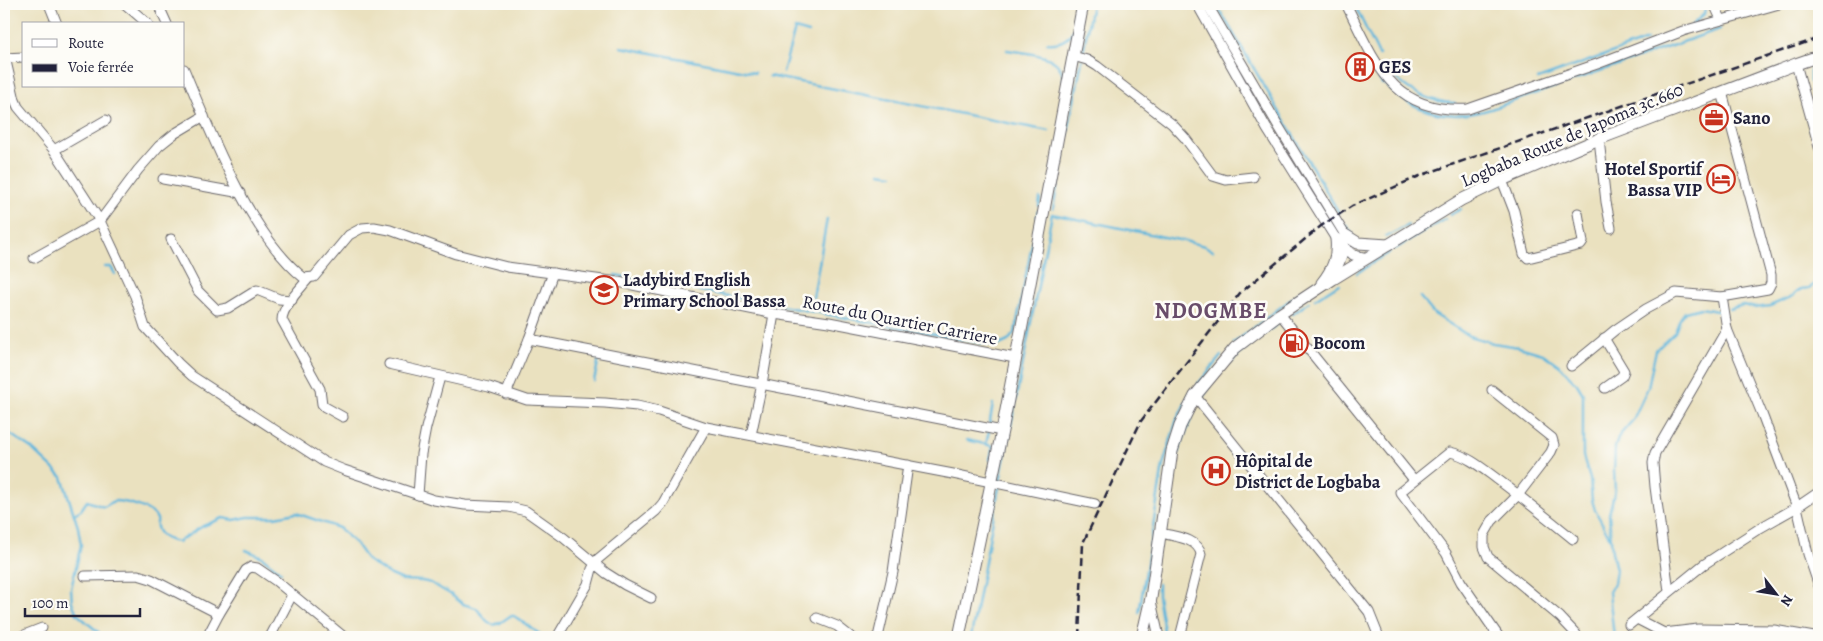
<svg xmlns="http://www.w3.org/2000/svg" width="1823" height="641" font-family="Alegreya,serif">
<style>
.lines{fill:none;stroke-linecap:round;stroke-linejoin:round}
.stream{stroke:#5fb6dc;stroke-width:2.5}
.minor-casing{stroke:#686569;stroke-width:11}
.major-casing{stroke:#686569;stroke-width:13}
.minor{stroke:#fff;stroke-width:9}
.major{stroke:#fff;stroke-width:11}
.rail{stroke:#22223b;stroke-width:2.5;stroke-dasharray:8 4;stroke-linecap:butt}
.labels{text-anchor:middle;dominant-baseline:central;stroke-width:5;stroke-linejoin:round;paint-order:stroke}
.poi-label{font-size:18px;font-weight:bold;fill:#22223b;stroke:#fdfcf7;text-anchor:start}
.street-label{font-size:18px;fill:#22223b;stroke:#fdfcf7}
.district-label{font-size:22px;font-weight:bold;letter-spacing:1px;fill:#694d6b;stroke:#fdfcf7}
</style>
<rect width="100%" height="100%" fill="#fdfcf7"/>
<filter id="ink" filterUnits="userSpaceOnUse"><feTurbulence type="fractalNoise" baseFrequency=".02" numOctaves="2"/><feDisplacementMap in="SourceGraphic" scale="10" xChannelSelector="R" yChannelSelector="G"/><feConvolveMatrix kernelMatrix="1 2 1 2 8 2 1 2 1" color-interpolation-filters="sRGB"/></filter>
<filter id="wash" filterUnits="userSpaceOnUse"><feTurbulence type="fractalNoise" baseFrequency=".0096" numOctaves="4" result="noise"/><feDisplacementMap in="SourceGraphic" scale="20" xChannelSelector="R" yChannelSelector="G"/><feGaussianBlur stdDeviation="1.12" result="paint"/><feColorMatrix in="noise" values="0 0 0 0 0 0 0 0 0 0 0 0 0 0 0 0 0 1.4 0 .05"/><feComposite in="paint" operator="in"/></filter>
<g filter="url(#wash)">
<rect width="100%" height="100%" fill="#eae1bf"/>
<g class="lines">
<g class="stream">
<polyline points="1216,4 1339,213"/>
<polyline points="1354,4 1379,55"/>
<polyline points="1692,25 1704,14 1706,4"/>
<path d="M1047,43C1059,44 1068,41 1073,30"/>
<polyline points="621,47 755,73"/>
<path d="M1007,50C1028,54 1064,53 1063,81"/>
<polyline points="1083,53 1092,4"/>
<path d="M1372,63L1382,84L1384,83C1416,114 1449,122 1491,109L1720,29"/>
<path d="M1388,70C1406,91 1428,102 1455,103"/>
<polyline points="783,72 795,29 809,33"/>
<polyline points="769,76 1049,131"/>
<polyline points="1538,79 1647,40"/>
<polyline points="1810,82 1810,70 1819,64"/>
<polyline points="1067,137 1082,60"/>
<polyline points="880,173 893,175"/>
<polyline points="1039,206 1040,198"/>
<polyline points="1053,209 1064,149"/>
<polyline points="1450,215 1461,209"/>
<polyline points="1037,217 1038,211"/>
<polyline points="1421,218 1431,212"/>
<polyline points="1346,225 1352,234"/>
<polyline points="1386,237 1408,225"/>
<polyline points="1395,249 1445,219"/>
<polyline points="1369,265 1390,252"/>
<polyline points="105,267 111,267 115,274"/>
<polyline points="1357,273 1368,266"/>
<polyline points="615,275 997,346 1008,341 1015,332 1035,229"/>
<polyline points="1325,293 1339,284"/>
<polyline points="1420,297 1434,314 1469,336 1493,343 1519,347 1543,354 1560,366 1577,384 1583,394 1583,456 1590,479 1592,500 1595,510 1610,538"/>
<polyline points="813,298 827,219"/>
<polyline points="1315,299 1323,294"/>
<polyline points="1729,309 1743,305 1755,308 1770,306 1793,296 1801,289 1809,288 1819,281"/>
<polyline points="1293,314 1309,302"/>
<polyline points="1256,339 1279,323"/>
<polyline points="1234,343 1303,290"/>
<polyline points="1231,362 1252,342"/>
<polyline points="594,381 599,358 633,365"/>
<polyline points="1198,384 1221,356"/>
<polyline points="1201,399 1209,387"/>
<polyline points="989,426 993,404"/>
<polyline points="4,433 10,434 31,448 62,477 78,527 81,545 71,589 72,602 77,614 104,637"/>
<polyline points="967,440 993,446 990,460"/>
<polyline points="986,444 989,431"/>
<polyline points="1177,456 1192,415"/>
<polyline points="1000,481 1052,214 1184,241 1205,246 1213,251"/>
<path d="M74,514L81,510L87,501L104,507L114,501C125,501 153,508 157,519C158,523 156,523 157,527C159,537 170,541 178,542L203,526L223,518L234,520L248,517H275L296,513L339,528L356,544L367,560L389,574L403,580L422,581L431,583L450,594L463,604L476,608L487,621L493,625L500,623L510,616H514L544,637"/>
<polyline points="246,550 262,557 281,572"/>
<polyline points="1158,584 1158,596 1165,637"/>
<polyline points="1139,613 1163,465 1177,419 1191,392"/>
<polyline points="585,637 596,632 606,637"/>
<polyline points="971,637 999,487"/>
<polyline points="1614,637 1609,592 1614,583 1616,570 1612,552 1609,514 1615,490 1614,471 1615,447 1619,436 1633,420 1648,387 1656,350 1675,332 1680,319 1685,312 1701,308 1722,312"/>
</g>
</g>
</g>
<g filter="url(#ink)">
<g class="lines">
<defs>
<g id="minor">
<polyline points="49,4 57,24"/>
<polyline points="125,4 148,24"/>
<polyline points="158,4 167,24"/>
<polyline points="1197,4 1267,129 1336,239 1353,255 1368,258"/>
<polyline points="1207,4 1279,127 1345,235 1343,254 1334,276"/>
<path d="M1346,4C1375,61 1391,114 1468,109L1597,64L1683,31L1779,4"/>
<polyline points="1714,4 1721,19"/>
<polyline points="1073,56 1087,60 1097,66 1172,124 1185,138 1213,176 1226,180 1253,177"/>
<polyline points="5,57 15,100 18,107 54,150 100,221 135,296 145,327 178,363 192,376 324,462 344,470 434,500 465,505 509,507 526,511 564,538 606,573 625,585 651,598"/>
<polyline points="4,58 24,57"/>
<polyline points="1796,64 1819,147"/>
<path d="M184,69C210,132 250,235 304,278L314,277L349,235L362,228L374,227L390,230L456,254L507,267L618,282L774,314L829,322L1015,358"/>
<polyline points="1599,139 1606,202 1611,228"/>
<polyline points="54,150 106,120"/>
<polyline points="163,179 241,193"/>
<polyline points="1502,180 1514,211 1524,254 1528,258 1581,245 1583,242 1578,213"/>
<polyline points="171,239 198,291 217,310 228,308 257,290 279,299 292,300"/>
<polyline points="34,258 100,221 138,170 159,146 174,134 204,116"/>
<path d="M308,279C300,289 282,307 282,320L320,389L322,404L325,407L343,417"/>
<polyline points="1722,297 1727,329 1762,414 1797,507 1808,554 1819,586"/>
<polyline points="1280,314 1414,480"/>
<polyline points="1604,338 1624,371 1622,376 1605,388"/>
<polyline points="529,339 1002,431"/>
<polyline points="389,364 489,387 527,400 605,403 637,406 659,411 706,427"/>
<polyline points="1571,366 1615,330 1646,309 1676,293 1722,297 1768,289 1771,283 1771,275 1722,92"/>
<polyline points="1492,390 1552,438 1554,445 1551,452 1518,495 1492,521 1484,535 1484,547 1488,557 1560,617 1576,634"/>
<polyline points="506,394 529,339 553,273"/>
<polyline points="1195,396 1369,612 1379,637"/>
<polyline points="751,435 762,384 774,314"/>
<polyline points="418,495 421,454 426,428 440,377"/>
<path d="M1161,533C1175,537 1198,538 1201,554L1180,637"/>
<polyline points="85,576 138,575 151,579 219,614"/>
<polyline points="1669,591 1655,487 1653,463 1655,453 1727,329"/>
<polyline points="1151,601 1159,637"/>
<polyline points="817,618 837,626 851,637"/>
<polyline points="1637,619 1664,633 1698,629 1774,630 1814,637"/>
<polyline points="1629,625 1703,565 1760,528 1797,507 1819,492"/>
<polyline points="559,634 588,584 592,569 598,559 656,511 663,503 706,427 953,474 1095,504"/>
<polyline points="19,637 42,628"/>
<polyline points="207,637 219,614 246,570 251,567 257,568 276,581 344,637"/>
<polyline points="270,637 292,595"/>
<polyline points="878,637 893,572 908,465"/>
<path d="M1499,637L1461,582L1446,553L1400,492L1450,452C1468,456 1482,468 1497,479C1523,498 1548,519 1573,539"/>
</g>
<g id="major">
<polyline points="1345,235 1358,243 1388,245"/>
<path d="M1322,283C1333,269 1338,257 1336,239"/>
<polyline points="959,637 1002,431 1083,4"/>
<polyline points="1142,637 1151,598 1172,451 1180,426 1195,396 1235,348 1280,314 1333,279 1461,200 1502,180 1599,139 1796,64 1819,56"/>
</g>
</defs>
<use href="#minor" class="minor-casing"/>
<use href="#major" class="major-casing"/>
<use href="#minor" class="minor"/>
<use href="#major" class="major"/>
<polyline class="rail" points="1079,637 1083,543 1141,421 1240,293 1321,226 1352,206 1422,175 1819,38"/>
</g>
</g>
<defs>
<symbol id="building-ring" viewBox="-11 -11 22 22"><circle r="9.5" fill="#fdfcf7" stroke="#c8321e" stroke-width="1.5"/><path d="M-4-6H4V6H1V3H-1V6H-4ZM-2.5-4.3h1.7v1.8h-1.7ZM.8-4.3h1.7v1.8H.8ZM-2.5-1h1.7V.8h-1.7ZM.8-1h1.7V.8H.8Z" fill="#c8321e"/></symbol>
<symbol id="office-ring" viewBox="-11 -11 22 22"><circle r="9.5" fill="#fdfcf7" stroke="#c8321e" stroke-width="1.5"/><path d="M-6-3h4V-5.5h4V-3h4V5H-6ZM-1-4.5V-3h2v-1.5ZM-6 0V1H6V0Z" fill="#c8321e"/></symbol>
<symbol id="hotel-ring" viewBox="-11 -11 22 22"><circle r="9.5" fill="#fdfcf7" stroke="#c8321e" stroke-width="1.5"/><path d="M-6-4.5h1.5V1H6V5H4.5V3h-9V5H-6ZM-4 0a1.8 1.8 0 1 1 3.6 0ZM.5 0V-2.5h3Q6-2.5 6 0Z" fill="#c8321e"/></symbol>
<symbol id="school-ring" viewBox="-11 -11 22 22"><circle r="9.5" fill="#fdfcf7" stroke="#c8321e" stroke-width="1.5"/><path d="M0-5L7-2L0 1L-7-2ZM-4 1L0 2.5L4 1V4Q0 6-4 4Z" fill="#c8321e"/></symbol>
<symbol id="fuel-ring" viewBox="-11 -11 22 22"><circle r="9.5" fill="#fdfcf7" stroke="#c8321e" stroke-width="1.5"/><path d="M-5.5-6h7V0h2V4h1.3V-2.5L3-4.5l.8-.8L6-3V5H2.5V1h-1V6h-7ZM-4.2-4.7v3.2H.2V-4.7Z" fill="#c8321e"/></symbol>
<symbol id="hospital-ring" viewBox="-11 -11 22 22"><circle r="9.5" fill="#fdfcf7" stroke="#c8321e" stroke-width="1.5"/><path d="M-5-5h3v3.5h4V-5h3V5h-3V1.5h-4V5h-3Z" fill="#c8321e"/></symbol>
</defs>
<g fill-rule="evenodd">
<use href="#building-ring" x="1344" y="51" width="32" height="32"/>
<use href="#office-ring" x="1698" y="102" width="32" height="32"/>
<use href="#hotel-ring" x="1705" y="163" width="32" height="32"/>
<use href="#school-ring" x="588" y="274" width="32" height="32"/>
<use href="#fuel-ring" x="1278" y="327" width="32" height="32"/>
<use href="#hospital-ring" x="1200" y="455" width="32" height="32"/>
</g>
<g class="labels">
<g class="poi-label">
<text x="1379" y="67">GES</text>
<text x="1733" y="118">Sano</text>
<text x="1702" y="169" text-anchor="end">Hotel Sportif<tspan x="1702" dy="21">Bassa VIP</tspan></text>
<text x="623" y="280">Ladybird English<tspan x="623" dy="21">Primary School Bassa</tspan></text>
<text x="1313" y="343">Bocom</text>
<text x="1235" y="461">Hôpital de<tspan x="1235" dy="21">District de Logbaba</tspan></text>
</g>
<g class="street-label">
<text transform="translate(1572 135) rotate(-23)">Logbaba Route de Japoma 3c.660</text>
<text transform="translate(900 320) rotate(11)">Route du Quartier Carriere</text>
</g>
<g class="district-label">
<text x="1211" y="311">NDOGMBE</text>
</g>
</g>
<rect width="1823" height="641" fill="none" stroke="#fdfcf7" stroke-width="20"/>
<rect x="22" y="22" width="162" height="65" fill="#fdfcf7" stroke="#a5a5ac"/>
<rect x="32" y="39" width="25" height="8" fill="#ffffff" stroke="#a5a5ac"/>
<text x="68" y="48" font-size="15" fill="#22223b">Route</text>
<rect x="32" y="64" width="25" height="8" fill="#22223b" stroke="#a5a5ac"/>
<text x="68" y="72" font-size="15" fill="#22223b">Voie ferrée</text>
<g transform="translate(1776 594) rotate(121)" stroke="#fdfcf7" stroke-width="4" paint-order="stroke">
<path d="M0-4L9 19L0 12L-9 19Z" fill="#22223b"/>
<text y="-8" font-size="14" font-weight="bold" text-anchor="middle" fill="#22223b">N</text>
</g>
<path d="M25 608v8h115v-8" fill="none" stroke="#22223b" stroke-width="2.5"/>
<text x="32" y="608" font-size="15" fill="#22223b" stroke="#fdfcf7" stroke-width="4" paint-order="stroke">100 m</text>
</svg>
